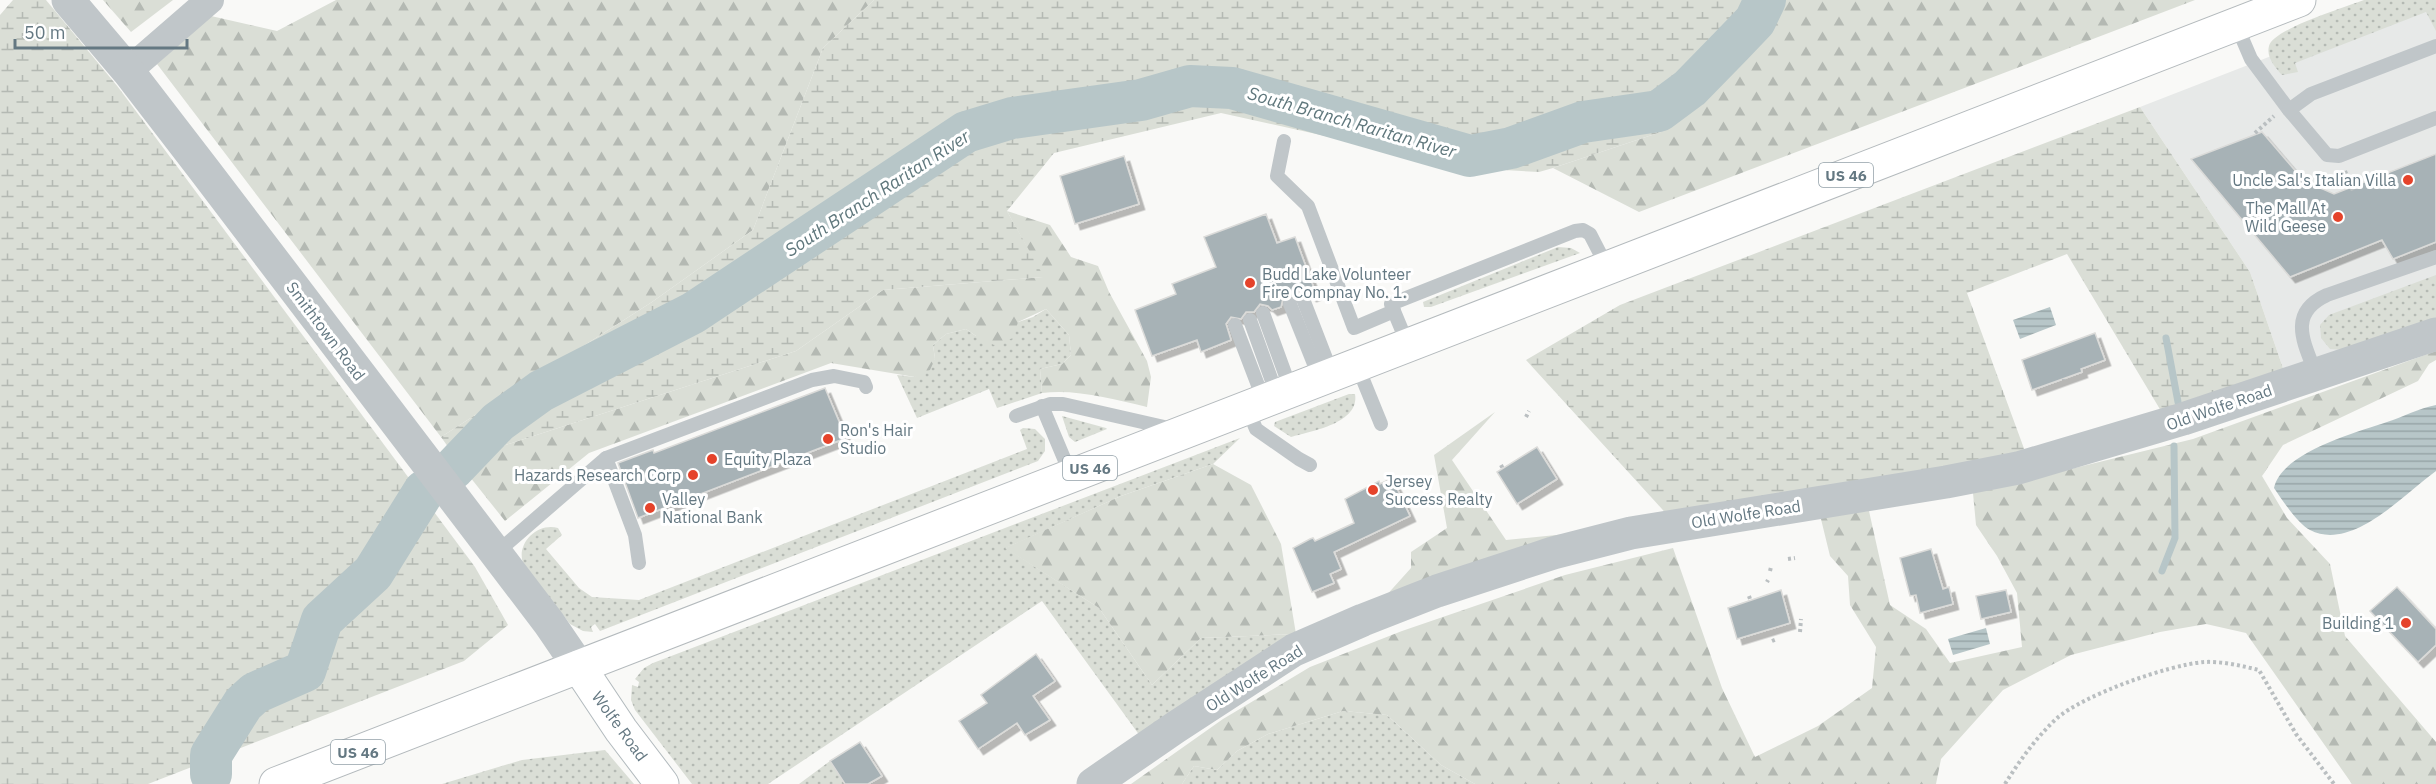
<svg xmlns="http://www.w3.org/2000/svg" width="2436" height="784" font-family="'IBM Plex Sans',sans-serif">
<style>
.built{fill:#e7e9e8}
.grass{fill:url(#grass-dots)}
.forest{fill:url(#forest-firs)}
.wetland{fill:url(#wetland-marsh)}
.water{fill:url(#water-rules)}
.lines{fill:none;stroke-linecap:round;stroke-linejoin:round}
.stream{stroke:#b7c6c8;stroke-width:7}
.river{stroke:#b7c6c8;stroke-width:42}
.building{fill:#a7b2b6;stroke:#dbdbd9;stroke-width:1.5;filter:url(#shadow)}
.secondary-casing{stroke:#b2babe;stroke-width:35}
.primary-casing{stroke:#b4babd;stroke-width:35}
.path{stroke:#babfc1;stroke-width:4;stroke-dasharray:3 3;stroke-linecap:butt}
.service{stroke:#c0c6c9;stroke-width:14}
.minor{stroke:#c0c6c9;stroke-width:28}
.tertiary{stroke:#c0c6c9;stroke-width:33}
.secondary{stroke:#fff;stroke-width:33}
.primary{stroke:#fff;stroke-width:33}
.poi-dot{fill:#e5432b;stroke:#fff;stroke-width:2}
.labels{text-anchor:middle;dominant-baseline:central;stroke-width:6;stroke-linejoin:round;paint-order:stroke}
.shield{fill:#fff;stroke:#92a0a8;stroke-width:1.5}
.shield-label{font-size:15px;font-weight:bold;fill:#647882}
.poi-label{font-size:16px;fill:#647882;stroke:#fff;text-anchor:start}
.street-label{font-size:16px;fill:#647882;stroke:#fff}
.water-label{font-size:18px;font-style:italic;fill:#5f777c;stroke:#fff}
</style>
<defs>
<pattern id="grass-dots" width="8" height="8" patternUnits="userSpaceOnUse" patternTransform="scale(1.5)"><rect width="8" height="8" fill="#daded6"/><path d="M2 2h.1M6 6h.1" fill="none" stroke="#b4b9b3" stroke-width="1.8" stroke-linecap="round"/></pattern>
<pattern id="forest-firs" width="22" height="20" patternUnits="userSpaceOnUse" patternTransform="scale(1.5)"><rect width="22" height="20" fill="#daded6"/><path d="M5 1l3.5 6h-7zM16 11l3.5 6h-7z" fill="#b4b9b3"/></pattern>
<pattern id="wetland-marsh" width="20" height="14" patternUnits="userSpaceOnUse" patternTransform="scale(1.5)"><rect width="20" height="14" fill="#daded6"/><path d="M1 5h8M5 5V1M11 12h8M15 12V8" fill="none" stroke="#b4b9b3"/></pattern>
<pattern id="water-rules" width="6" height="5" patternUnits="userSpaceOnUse" patternTransform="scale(1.5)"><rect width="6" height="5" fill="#b7c6c8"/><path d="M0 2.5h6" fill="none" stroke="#98a6a8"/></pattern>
<filter id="shadow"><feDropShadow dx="5.5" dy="5.5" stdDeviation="0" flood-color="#0004"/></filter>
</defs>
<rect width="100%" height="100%" fill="#f9f9f7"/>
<polygon class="built" points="2415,0 2436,2 2436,321 2284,371 2250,272 2140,107"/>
<g class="grass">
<path d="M2364,0H2436V31L2426,12L2295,63L2298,72L2282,75C2275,67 2266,57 2269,46C2273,29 2346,7 2364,0Z"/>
<polygon points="1558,247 1571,248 1580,253 1431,307 1424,307 1423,302"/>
<polygon points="2436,275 2436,320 2345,350 2330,349 2321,338 2320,325 2329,315"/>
<polygon points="1046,309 1069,335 1071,355 1062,364 1040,369 1042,393 997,408 989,389 917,418 897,375 915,377 935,359 933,345 946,334 966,329 976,336 1033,317"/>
<path d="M1349,394H1355C1360,423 1312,431 1291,437L1274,426L1275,422Z"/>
<polygon points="1062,416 1106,428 1107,429 1075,442 1069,437"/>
<path d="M1023,428L1035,429L1045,439V451L1038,461L600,631L595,624L591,627L593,632L583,631L570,624L523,563C516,543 538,522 558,528L562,535L546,549L579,588L592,597L639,600L1027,449L1020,430Z"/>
<polygon points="1240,438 1213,464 1121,496 1006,548 1099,608 1152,685 1201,638 1296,634 1140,736 1042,601 768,784 692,784 635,710 631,700 632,685 638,687 639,682 635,679 644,668 653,663"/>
<polygon points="1343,711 1387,715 1441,765 1475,784 1182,784 1194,766 1217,770 1237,751 1268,734"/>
<polygon points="605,750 634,784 442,784 522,760"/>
<polygon points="830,761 845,784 799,784"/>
</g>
<g class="forest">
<polygon points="103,0 173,0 131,32"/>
<polygon points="336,0 874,0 823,48 753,230 652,302 441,437 157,64 211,16 277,31"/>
<polygon points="1776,0 2195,0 1639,212 1553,168 1664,131 1740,53"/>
<path d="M1007,211L1050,225L1071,257L1098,266L1109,292L1147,361L1151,377L1147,407C1112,399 1077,389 1042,393L1040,369L1062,364L1071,355L1069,335L1046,309L1018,322L1013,338L994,345L976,336L966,329L946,334L933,345L935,359L930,370L915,377L831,363L589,453L505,521L466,472L484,452L796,351L883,290L1043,277Z"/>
<polygon points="2436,351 2436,360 2429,364 2418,381 2283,445 2262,476 2287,518 2330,564 2345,636 2436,742 2436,784 2352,784 2246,633 2206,624 2160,632 2071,655 2003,690 1941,759 1936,784 1475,784 1441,765 1387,715 1343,711 1268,734 1237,751 1217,770 1194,766 1182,784 1131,784 1223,719 1310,667 1402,631 1565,575 1673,548 1722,688 1755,757 1818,726 1872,688 1876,647 1850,605 1848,576 1830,556 1820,515 1869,511 1890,605 1926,629 1950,663 2022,647 2017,593 1997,556 1976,525 1973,493 2193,439"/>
<polygon points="1495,412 1452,460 1506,540 1566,534 1384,598 1411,568 1411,552 1447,528 1434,455"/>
<polygon points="1213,464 1251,485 1281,544 1296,634 1201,638 1152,685 1099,608 1005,548 1121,496"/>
</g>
<g class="wetland">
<polygon points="13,0 46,0 118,87 475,567 508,625 464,661 148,784 0,784 0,15"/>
<polygon points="874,0 1776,0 1740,53 1664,131 1553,168 1539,172 1469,168 1221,113 1054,153 1007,211 1044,277 883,290 796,351 484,452 466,472 441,437 652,302 753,230 823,48"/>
<polygon points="2140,107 2250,272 2284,371 2161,411 2067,254 1967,293 2026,454 1672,520 1526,360 1620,305"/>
</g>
<g class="water">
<polygon points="2050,307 2056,325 2020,339 2013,320"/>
<path d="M2436,405V471C2404,494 2352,552 2310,530C2298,524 2282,500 2274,488C2282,452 2355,433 2387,422C2403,417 2419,408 2436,405Z"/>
<polygon points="1986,628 1990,644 1953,655 1948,639"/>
</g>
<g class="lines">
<g class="stream">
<polyline points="2166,338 2178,402"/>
<polyline points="2162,571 2175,538 2174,446"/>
</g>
<g class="river">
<polyline points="453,469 498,422 541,391 693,313 966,132 1012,118 1141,100 1190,86 1232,88 1470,156 1511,148 1583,122 1659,111 1690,88 1732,45 1755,21 1765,0"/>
<polyline points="211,774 211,755 243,704 255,693 305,671 322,620 373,573 424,491"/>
</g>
</g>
<g class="building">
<polygon points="2262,132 2304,181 2334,194 2436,154 2436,242 2393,259 2382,240 2290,277 2191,159"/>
<polygon points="1124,156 1139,204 1075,224 1060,176"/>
<polygon points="1266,214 1277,243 1295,237 1316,294 1311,296 1308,292 1300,290 1295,296 1287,296 1283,298 1281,307 1272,310 1268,306 1260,304 1254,312 1246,312 1241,319 1231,317 1226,324 1231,340 1201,352 1197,340 1152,356 1135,310 1176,294 1172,284 1216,267 1204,237"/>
<polygon points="2095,333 2105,360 2081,369 2082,372 2032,390 2022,360"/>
<polygon points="825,388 846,438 638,518 618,463 653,450 654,453"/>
<polygon points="1537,447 1557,479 1517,504 1497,472"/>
<polygon points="1392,478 1410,516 1334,552 1341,569 1330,574 1334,583 1312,592 1293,548 1310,539 1313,538 1315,541 1354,523 1345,499 1379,481 1380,484"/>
<polygon points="1931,549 1943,589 1949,587 1953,604 1920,613 1916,595 1910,596 1900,558"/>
<polygon points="2397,587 2436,629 2436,645 2418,662 2370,611"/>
<polygon points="1781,590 1790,623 1737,639 1728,608"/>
<polygon points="2006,590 2011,612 1981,619 1976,596"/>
<polygon points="1036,654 1055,681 1033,696 1050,720 1025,735 1017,723 978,749 959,721 987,703 981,695"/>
<polygon points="860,742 882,776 868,784 845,784 830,761"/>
</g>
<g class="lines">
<defs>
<polyline id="secondary" points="579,667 621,730 662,784"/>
<polyline id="primary" points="276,784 2299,0"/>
</defs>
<use href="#secondary" class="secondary-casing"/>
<use href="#primary" class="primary-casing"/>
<g class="path">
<polyline points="2255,133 2274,116"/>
<polyline points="2345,171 2353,191"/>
<polyline points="2064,379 2064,380"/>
<polyline points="1526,417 1529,411"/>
<polyline points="1501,465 1503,469"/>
<polyline points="1788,559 1795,558"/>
<polyline points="1770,571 1771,567"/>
<polyline points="1767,582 1768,580"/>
<polyline points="1749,596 1750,599"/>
<polyline points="1800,632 1801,619"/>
<polyline points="1772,641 1777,639"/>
<path d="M2005,784C2020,760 2036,738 2056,719C2083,695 2168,665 2204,662C2222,661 2242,666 2259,670L2296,734L2334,784"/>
</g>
<g class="service">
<polyline points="2236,24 2251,59 2289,110 2327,155 2339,156 2436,118"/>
<polyline points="2289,110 2311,94 2436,46"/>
<polyline points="1284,141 1277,176 1308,206 1354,328 1394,311"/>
<polyline points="1303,299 1332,374"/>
<polyline points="1290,304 1320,379"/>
<polyline points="1263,313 1291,390"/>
<polyline points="1250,320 1277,395"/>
<polyline points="1235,325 1264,401"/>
<polyline points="1408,345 1391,304 1575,231 1583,230 1590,234 1607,267"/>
<polyline points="1357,365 1381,424"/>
<path d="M2316,374C2304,343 2287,313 2327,295L2436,257"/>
<polyline points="1042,406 1071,475"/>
<polyline points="1247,407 1256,429 1299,459 1310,465"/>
<polyline points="1016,416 1050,404 1063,404 1173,429"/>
<polyline points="606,458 635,535 639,563"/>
<polyline points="496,553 606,458 812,380 834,376 864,382 866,387"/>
</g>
<polyline class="minor" points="128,71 210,0"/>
<g class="tertiary">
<polyline points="68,0 128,71 205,171 549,623 579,667"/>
<polyline points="1093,784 1176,727 1294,650 1363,620 1437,591 1553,553 1631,533 1946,482 2018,468 2183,419 2436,334"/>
</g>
<use href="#secondary" class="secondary"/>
<use href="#primary" class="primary"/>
</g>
<g class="poi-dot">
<circle cx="2408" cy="180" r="6"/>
<circle cx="2338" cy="217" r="6"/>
<circle cx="1250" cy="283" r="6"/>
<circle cx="828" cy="439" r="6"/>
<circle cx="712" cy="459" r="6"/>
<circle cx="693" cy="475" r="6"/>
<circle cx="1373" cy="490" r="6"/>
<circle cx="650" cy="508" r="6"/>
<circle cx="2406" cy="623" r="6"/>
</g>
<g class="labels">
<g class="shield">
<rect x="1819" y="163" width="54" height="24" rx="4.5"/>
<rect x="1063" y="456" width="54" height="24" rx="4.5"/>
<rect x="331" y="740" width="54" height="24" rx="4.5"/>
</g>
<g class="shield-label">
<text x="1846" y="175">US 46</text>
<text x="1090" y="468">US 46</text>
<text x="358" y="752">US 46</text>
</g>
<g class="poi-label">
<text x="2396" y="180" text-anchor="end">Uncle Sal's Italian Villa</text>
<text x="2326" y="208" text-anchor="end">The Mall At<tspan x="2326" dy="18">Wild Geese</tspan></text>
<text x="1262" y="274">Budd Lake Volunteer<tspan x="1262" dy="18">Fire Compnay No. 1.</tspan></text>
<text x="840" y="430">Ron's Hair<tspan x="840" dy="18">Studio</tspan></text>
<text x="724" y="459">Equity Plaza</text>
<text x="681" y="475" text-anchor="end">Hazards Research Corp</text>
<text x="1385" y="481">Jersey<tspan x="1385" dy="18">Success Realty</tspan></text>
<text x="662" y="499">Valley<tspan x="662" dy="18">National Bank</tspan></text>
<text x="2394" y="623" text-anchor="end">Building 1</text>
</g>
<g class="street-label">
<text transform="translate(326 331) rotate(53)">Smithtown Road</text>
<text transform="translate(2219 407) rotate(-19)">Old Wolfe Road</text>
<text transform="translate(1746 514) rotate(-9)">Old Wolfe Road</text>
<text transform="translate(1254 678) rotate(-32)">Old Wolfe Road</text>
<text transform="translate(620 726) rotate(54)">Wolfe Road</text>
</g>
<g class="water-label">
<text transform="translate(1352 122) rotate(16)">South Branch Raritan River</text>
<text transform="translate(877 193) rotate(-33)">South Branch Raritan River</text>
</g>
</g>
<path d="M15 39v9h172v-9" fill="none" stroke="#647882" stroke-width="3"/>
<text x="24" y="39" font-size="18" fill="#647882" stroke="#ffffff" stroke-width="4.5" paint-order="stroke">50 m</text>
</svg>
